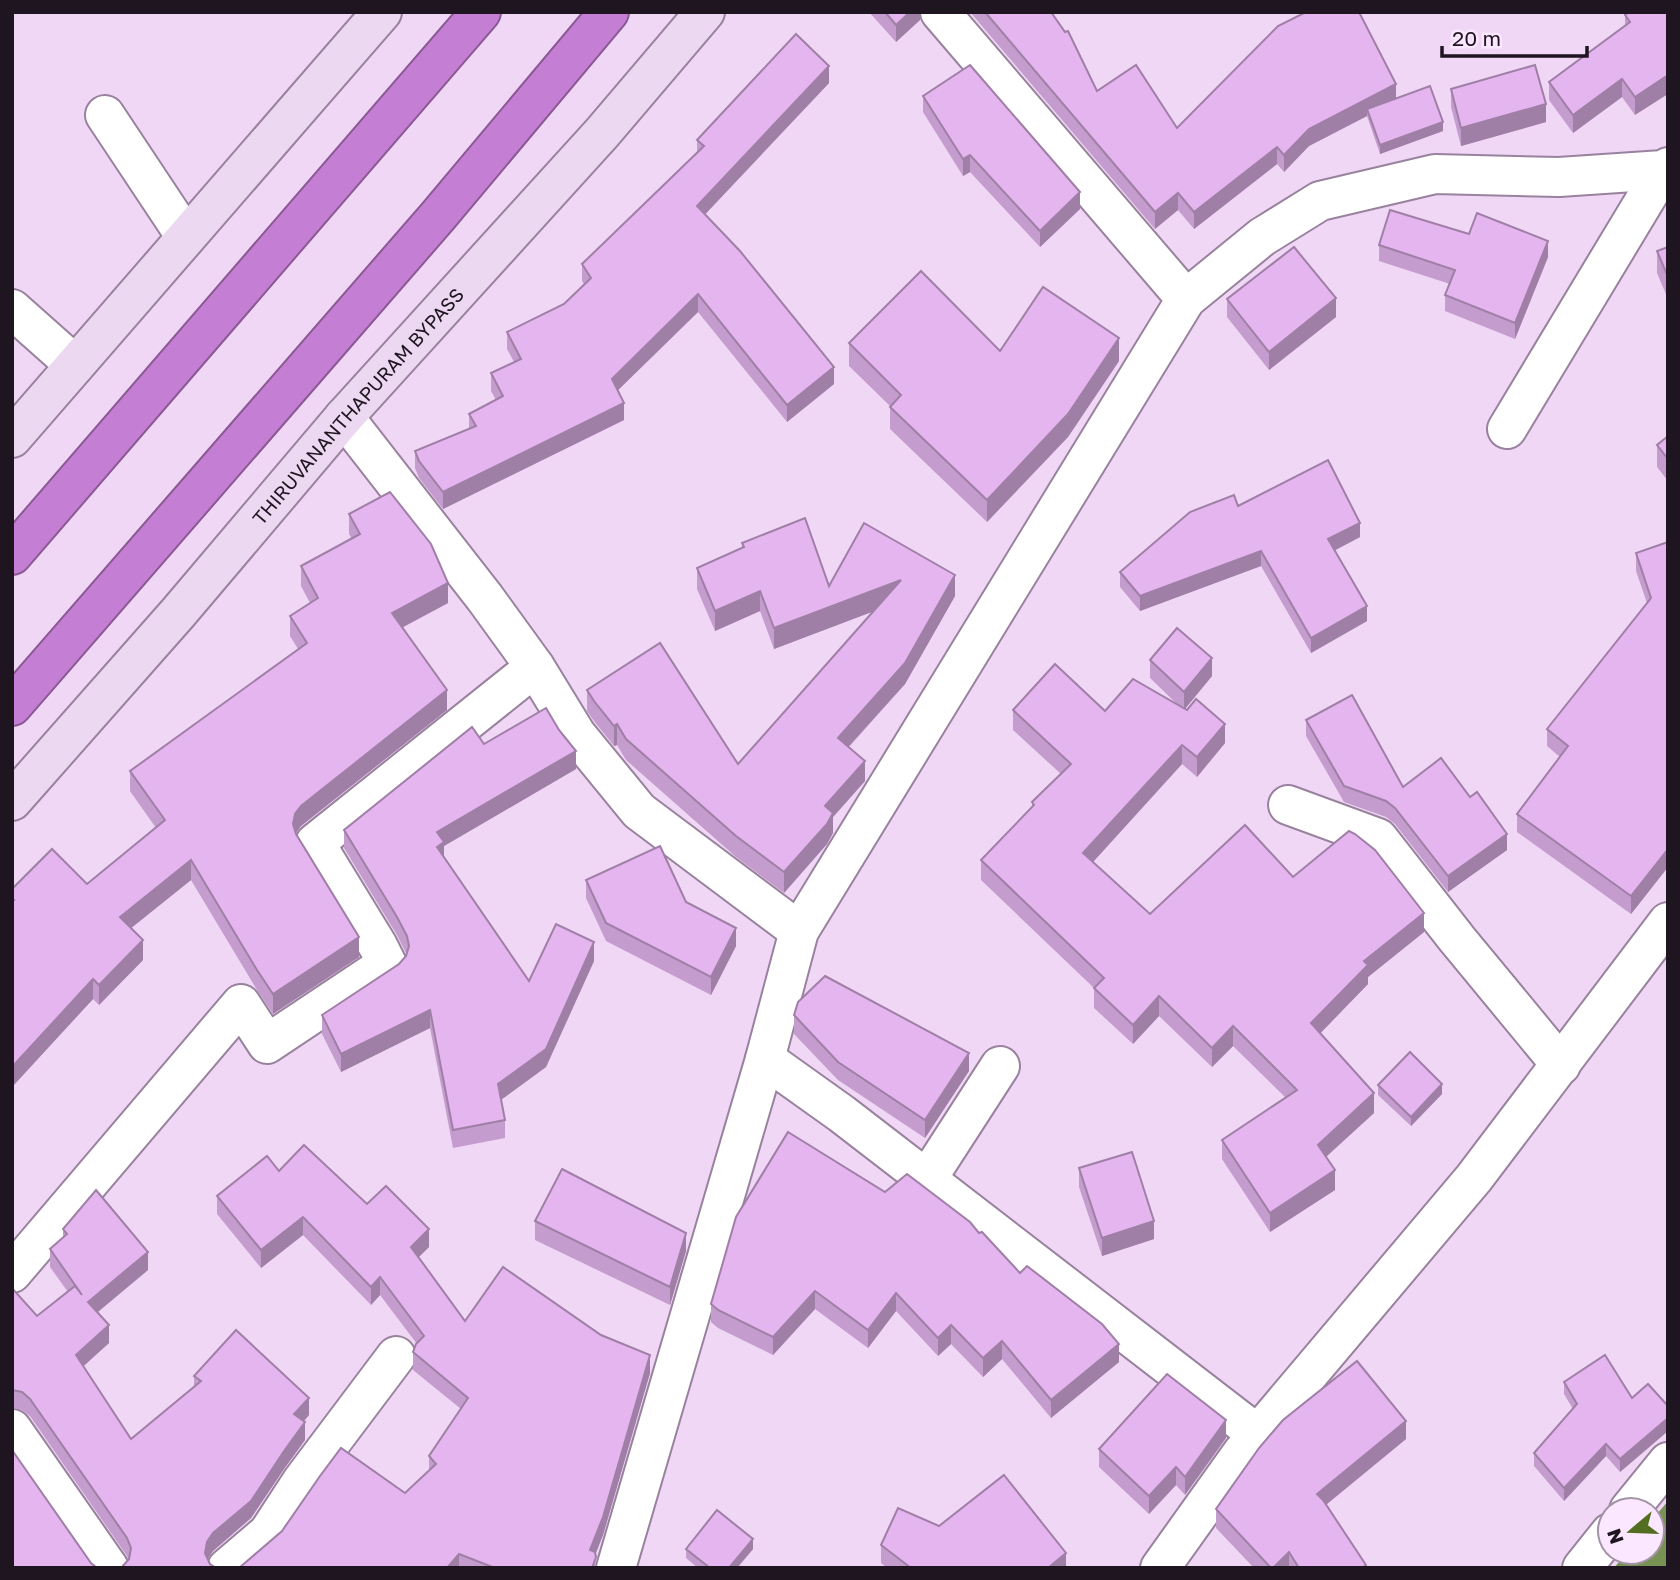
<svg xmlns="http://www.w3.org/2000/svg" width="1680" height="1580" font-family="'Golos Text',sans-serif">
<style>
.water{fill:#789253}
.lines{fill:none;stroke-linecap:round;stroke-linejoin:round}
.street-casing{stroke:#99829e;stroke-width:42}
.secondary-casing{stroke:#99829e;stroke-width:42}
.highway-casing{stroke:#8a5994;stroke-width:42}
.street{stroke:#fff;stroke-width:38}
.secondary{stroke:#edd8f2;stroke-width:38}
.highway{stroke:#c47ed3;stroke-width:38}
.wall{fill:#c49ccd}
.shaded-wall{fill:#a07fa7}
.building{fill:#e4b5ee;stroke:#a07fa7;stroke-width:2}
.labels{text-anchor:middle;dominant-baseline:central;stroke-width:6;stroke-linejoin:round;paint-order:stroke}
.street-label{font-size:19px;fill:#1e1520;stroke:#fbe7ff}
</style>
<rect width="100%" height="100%" fill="#f1d7f6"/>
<polygon class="water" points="1668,1501 1668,1568 1614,1568 1627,1552 1652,1552 1652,1520"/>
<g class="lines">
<defs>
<g id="street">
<polyline points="940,12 1186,299"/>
<polyline points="105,115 186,237"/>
<polyline points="12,309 75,365"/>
<polyline points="344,417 485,598 535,667 576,734 639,811 799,931"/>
<polyline points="1507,429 1663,170"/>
<polyline points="1288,805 1378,838 1457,939 1561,1065"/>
<polyline points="765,1059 842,1114 1257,1434"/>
<polyline points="927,1179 1000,1066"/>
<polyline points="12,1273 241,1004 267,1044 387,964 378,946 315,843 535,667"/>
<polyline points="12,1429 109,1568"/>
<polyline points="1629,1510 1668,1462"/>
<polyline points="227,1568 268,1533 302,1481 396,1356"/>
<polyline points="616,1568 765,1059 799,931 1186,299 1262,237 1320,201 1435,174 1559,177 1663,170 1668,167"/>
<polyline points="1160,1568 1242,1453 1474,1178 1668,922"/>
<polyline points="1582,1568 1610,1533"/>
</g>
<g id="secondary">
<polyline points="12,438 382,12"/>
<path id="s1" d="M12,801L178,613L344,417L602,133L705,12"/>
</g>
<g id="highway">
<polyline points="12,555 481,12"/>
<polyline points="12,706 438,216 609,12"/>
</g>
</defs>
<use href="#street" class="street-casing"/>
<use href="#secondary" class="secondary-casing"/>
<use href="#highway" class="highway-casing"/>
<use href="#street" class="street"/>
<use href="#secondary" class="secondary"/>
<use href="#highway" class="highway"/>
</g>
<g class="wall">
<polygon points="869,12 920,12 920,20 896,42"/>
<polygon points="970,12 1051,12 1097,91 1177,128 1396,99 1443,131 1380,154 1367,116 1309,146 1284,172 1277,164 1194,229 1178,210 1155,229"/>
<polygon points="1668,12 1635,115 1622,97 1573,133 1549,100 1549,82 1625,26 1625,15"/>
<polygon points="829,83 705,214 834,384 787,422 698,312 618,390 624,420 443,509 419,478 415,468 415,451 469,429 469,414 496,400 491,391 491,373 514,362 507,349 507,332 564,304 584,284 582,281 582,264 697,153 697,140"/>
<polygon points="1451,89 1546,122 1461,146 1451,107"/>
<polygon points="923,96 1080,209 1040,247 970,172 963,176 923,112"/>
<polygon points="1469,234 1548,257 1515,339 1445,311 1445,295 1450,284 1379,261 1379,245"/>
<polygon points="1668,247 1668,299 1657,273 1657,251"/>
<polygon points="1227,299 1336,317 1269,370 1227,317"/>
<polygon points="849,343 1000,351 1119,361 1068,437 987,522 890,429 890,406 849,366"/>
<polygon points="1668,436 1668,481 1657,467 1657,445"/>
<polygon points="1238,506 1360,537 1335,550 1367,621 1311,653 1261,566 1140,611 1120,587 1120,572"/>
<polygon points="349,514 448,603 403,627 447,710 301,826 296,833 359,957 273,1014 257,990 191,880 131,928 143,960 99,1005 93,999 12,1087 12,889 87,884 156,828 130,791 130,771 298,649 290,636 290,616 310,603 301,586 301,566 352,539 349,534"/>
<polygon points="1668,542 1668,867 1631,914 1517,832 1517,814 1560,757 1547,746 1547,729 1647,603 1636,571 1636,553"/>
<polygon points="742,543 829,586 955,596 905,684 849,747 865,781 833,817 833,833 827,844 784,893 736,857 626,760 617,745 614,746 594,721 587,711 587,690 738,764 873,611 774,649 760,611 715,631 697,589 697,568 742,548"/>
<polygon points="1150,660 1212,676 1185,709 1225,743 1197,777 1182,764 1093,862 1150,914 1293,877 1424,932 1368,977 1368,984 1320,1033 1374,1113 1326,1157 1335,1190 1270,1232 1222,1159 1222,1140 1286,1098 1233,1046 1212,1067 1159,1016 1133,1044 1094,1008 1094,988 981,880 981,860 1032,807 1032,802 1061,774 1013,730 1013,710 1105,711 1178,705 1150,678"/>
<polygon points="1306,720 1403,787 1507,850 1448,892 1395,824 1386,817 1344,802 1306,736"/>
<polygon points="484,744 576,769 444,846 444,857 529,981 594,961 546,1067 501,1100 505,1120 505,1138 453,1148 430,1028 341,1072 322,1034 322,1015 399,964 407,955 397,935 344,848 344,830"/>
<polygon points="586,880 686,902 736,946 711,995 606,941 586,898"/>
<polygon points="794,1015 969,1071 925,1138 838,1080 794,1034"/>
<polygon points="1378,1085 1442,1094 1411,1126 1378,1095"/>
<polygon points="1079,1168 1154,1239 1102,1256 1079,1187"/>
<polygon points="279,1171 367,1204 429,1247 418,1257 465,1321 650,1373 603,1535 595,1555 596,1568 239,1568 405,1493 429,1470 429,1456 461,1409 413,1370 413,1352 417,1344 380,1295 371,1305 303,1235 261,1268 217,1214 217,1196"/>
<polygon points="885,1192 979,1233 1020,1273 1119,1362 1051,1418 1002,1359 983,1377 951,1344 938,1356 896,1311 868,1348 815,1309 773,1355 718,1328 711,1322 711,1304"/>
<polygon points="535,1221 686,1251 670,1305 535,1240"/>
<polygon points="63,1229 148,1270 98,1312 109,1343 83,1366 131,1439 194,1387 194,1376 309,1415 304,1421 305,1440 284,1469 251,1518 213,1551 208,1559 210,1564 128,1559 127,1556 30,1416 22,1410 12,1408 12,1288 37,1316 68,1292 50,1267 50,1249 63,1237"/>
<polygon points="1564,1382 1668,1406 1668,1431 1620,1472 1606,1456 1564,1501 1534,1466 1534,1453 1573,1409 1564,1394"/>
<polygon points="1226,1438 1185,1495 1176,1485 1149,1514 1099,1467 1099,1449"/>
<polygon points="1406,1439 1326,1505 1366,1568 1254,1568 1216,1528 1216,1509"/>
<polygon points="939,1526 1066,1568 887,1568 881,1563 881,1545"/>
<polygon points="686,1549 753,1549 737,1568 698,1568 686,1558"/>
</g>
<g class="shaded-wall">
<polygon points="910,12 920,12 920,20 896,42 896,25"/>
<polygon points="829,66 829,83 697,223 697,206"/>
<polygon points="1668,75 1668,94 1635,115 1635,97"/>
<polygon points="1622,79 1622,97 1573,133 1573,115"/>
<polygon points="1396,84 1396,101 1367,109 1367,116 1309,146 1284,172 1284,155 1309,129"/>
<polygon points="1546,104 1546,122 1461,146 1461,128"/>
<polygon points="1443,122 1443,131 1380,154 1380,145"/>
<polygon points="1277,147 1277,164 1194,229 1194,212"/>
<polygon points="970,155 970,172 963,176 963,159"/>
<polygon points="1080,192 1080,209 1040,247 1040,231"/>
<polygon points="1178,193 1178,210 1155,229 1155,212"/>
<polygon points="1548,241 1548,257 1515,339 1515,323"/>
<polygon points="698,294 698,312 612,396 612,379"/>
<polygon points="1336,298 1336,317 1269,370 1269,352"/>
<polygon points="1119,338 1119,361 1068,437 987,522 987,500"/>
<polygon points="834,367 834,384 787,422 787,405"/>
<polygon points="624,403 624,420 443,509 443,492"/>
<polygon points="1360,523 1360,537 1328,554 1328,539"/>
<polygon points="1261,551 1261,566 1140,611 1140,596"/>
<polygon points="955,575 955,596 905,684 838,758 838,738"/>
<polygon points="901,580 901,601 774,649 774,628"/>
<polygon points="448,583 448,603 392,633 392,613"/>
<polygon points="760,591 760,611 715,631 715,611"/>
<polygon points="1367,606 1367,621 1311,653 1311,638"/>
<polygon points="1212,658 1212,676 1184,710 1184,692"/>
<polygon points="447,690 447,710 301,826 295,834 293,824 295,814 301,806"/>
<polygon points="617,724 617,745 614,746 614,726"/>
<polygon points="1225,724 1225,743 1197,777 1197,757"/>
<polygon points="1182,745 1182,764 1083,873 1083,853"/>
<polygon points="576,751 576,769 444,846 444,861 437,865 437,832"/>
<polygon points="865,761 865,781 833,817 833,833 827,844 784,893 784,872 825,806"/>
<polygon points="1507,834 1507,850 1448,892 1448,876"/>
<polygon points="1668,849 1668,867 1631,914 1631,896"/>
<polygon points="191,860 191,880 120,937 120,917"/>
<polygon points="1424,913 1424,932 1368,977 1368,984 1311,1043 1311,1023 1364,961"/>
<polygon points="736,928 736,946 711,995 711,977"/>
<polygon points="359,937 359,957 273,1014 273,994"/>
<polygon points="143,940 143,960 99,1005 99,985"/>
<polygon points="594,942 594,961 546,1067 498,1102 498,1084"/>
<polygon points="93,979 93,999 12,1087 12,1067"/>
<polygon points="1159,996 1159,1016 1133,1044 1133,1025"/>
<polygon points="430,1010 430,1028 341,1072 341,1054"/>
<polygon points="1233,1026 1233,1046 1212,1067 1212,1048"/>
<polygon points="969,1053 969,1071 925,1138 925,1120"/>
<polygon points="1442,1084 1442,1094 1411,1126 1411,1117"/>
<polygon points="1374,1093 1374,1113 1318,1164 1318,1145"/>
<polygon points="1335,1170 1335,1190 1270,1232 1270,1213"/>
<polygon points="303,1217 303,1235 261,1268 261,1250"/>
<polygon points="1154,1221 1154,1239 1102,1256 1102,1238"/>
<polygon points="429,1229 429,1247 411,1265 411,1247"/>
<polygon points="686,1233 686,1251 670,1305 670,1287"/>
<polygon points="148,1252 148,1270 88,1320 88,1302"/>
<polygon points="380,1277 380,1295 371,1305 371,1287"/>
<polygon points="815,1291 815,1309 773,1355 773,1337"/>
<polygon points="896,1293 896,1311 868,1348 868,1330"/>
<polygon points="109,1325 109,1343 76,1373 76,1355"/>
<polygon points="951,1325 951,1344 938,1356 938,1338"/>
<polygon points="1002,1341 1002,1359 983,1377 983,1358"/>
<polygon points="1119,1344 1119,1362 1051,1418 1051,1400"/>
<polygon points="650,1355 650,1373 603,1535 590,1568 590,1550"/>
<polygon points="309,1398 309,1415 294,1432 294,1414"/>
<polygon points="1668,1418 1668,1431 1620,1472 1620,1459"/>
<polygon points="1226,1420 1226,1438 1185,1495 1185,1477"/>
<polygon points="1406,1421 1406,1439 1317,1512 1317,1494"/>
<polygon points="305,1422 305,1440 284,1469 251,1518 213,1551 207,1560 205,1553 207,1542 213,1533"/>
<polygon points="1606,1444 1606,1456 1564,1501 1564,1488"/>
<polygon points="1176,1467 1176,1485 1149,1514 1149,1496"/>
<polygon points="753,1539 753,1549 737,1568 729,1568"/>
<polygon points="1289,1552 1289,1568 1273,1568"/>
<polygon points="1066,1553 1066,1568 1048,1568"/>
<polygon points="459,1554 459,1568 447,1568"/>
</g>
<g class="building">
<polygon points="885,12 910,12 896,25"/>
<polygon points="985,12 1051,12 1065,32 1068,31 1097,91 1136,65 1177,128 1278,26 1306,12 1359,12 1396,84 1309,129 1284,155 1277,147 1194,212 1178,193 1155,212"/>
<polygon points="1629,12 1668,12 1668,75 1635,97 1622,79 1573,115 1549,82 1630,22 1625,15"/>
<polygon points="796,34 829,66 697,206 740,251 834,367 787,405 698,294 612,379 624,403 443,492 419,461 415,451 476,426 469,414 503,396 491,373 521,359 507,332 564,304 591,278 582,264 704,146 697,140"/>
<polygon points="970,65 1080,192 1040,231 970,155 963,159 923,96"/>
<polygon points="1535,65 1546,104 1461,128 1451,89"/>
<polygon points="1430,86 1443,122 1380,145 1367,109"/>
<polygon points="1390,210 1469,234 1477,213 1548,241 1515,323 1445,295 1455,270 1379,245"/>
<polygon points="1294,247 1336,298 1269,352 1227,299"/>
<polygon points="1668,247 1668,277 1657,251"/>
<polygon points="921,271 1000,351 1043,287 1119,338 1068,414 987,500 890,407 901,395 849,343"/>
<polygon points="1668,436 1668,459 1657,445"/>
<polygon points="1328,460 1360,523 1328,539 1367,606 1311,638 1261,551 1140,596 1120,572 1190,512 1234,495 1238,506"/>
<polygon points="390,492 431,544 448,583 392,613 447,690 301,806 295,814 293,824 296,834 359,937 273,994 257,970 191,860 120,917 143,940 99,985 93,979 12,1067 12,902 14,900 12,898 12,889 52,849 87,884 165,820 130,771 307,643 290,616 318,598 301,566 360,534 349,514"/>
<polygon points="805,518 829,586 864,523 955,575 905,663 838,738 865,761 825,806 833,813 827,824 784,872 736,836 626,739 617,724 614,726 594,701 587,690 660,643 738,764 901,580 774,628 760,591 715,611 697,568 744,547 742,543"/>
<polygon points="1668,542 1668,849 1631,896 1517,814 1568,746 1547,729 1651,598 1636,553"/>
<polygon points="1177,628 1212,658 1184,692 1150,660"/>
<polygon points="1055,664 1105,711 1133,679 1187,710 1196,699 1225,724 1197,757 1182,745 1083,853 1150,914 1245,825 1293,877 1349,831 1355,834 1375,850 1424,913 1364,961 1368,965 1311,1023 1374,1093 1318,1145 1335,1170 1270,1213 1222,1140 1297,1090 1233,1026 1212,1048 1159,996 1133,1025 1094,988 1104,978 981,860 1034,805 1032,802 1071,764 1013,710"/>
<polygon points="1352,695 1403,787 1441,758 1470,797 1477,792 1507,834 1448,876 1395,808 1386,801 1344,786 1306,720"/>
<polygon points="546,708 559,730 576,751 437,832 444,842 437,847 529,981 556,924 594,942 546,1049 498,1084 505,1120 453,1130 430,1010 341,1054 322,1015 399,964 406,956 409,946 407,936 397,917 344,830 472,727 484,744"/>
<polygon points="660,846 686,902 736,928 711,977 606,923 586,880"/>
<polygon points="825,976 969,1053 925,1120 838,1062 794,1015 798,1002"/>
<polygon points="1410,1052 1442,1084 1411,1117 1378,1085"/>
<polygon points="788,1132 885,1192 907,1174 970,1222 979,1233 982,1232 1020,1273 1027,1266 1102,1324 1119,1344 1051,1400 1002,1341 983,1358 951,1325 938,1338 896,1293 868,1330 815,1291 773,1337 718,1310 711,1304 736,1217"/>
<polygon points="304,1145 367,1204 386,1186 429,1229 411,1247 465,1321 503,1267 601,1335 650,1355 603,1517 590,1550 595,1552 596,1557 592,1568 495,1568 459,1554 447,1568 239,1568 282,1531 320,1476 341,1448 405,1493 436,1464 429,1456 468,1398 413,1352 416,1344 424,1336 380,1277 371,1287 303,1217 261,1250 217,1196 267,1156 279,1171"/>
<polygon points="1132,1152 1154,1221 1102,1238 1079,1168"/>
<polygon points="562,1169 686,1233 670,1287 535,1221"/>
<polygon points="96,1190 148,1252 88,1302 109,1325 76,1355 131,1439 201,1381 194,1376 236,1330 309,1398 294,1414 305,1422 284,1451 251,1501 213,1533 207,1542 205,1553 210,1564 216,1568 121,1568 129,1559 131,1548 127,1538 30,1399 22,1392 12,1390 12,1288 37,1316 75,1286 82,1295 50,1249 67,1234 63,1229"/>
<polygon points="1605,1355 1632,1398 1648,1384 1668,1406 1668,1418 1620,1459 1606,1444 1564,1488 1534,1453 1577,1404 1564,1382"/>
<polygon points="1357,1361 1406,1421 1317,1494 1323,1500 1366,1565 1362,1568 1299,1568 1289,1552 1273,1568 1271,1568 1216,1509 1259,1448 1283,1420"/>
<polygon points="1167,1374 1226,1420 1185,1477 1176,1467 1149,1496 1099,1449"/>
<polygon points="12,1450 91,1563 97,1568 12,1568"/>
<polygon points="1004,1475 1066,1553 1048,1568 911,1568 881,1545 898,1508 939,1526"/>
<polygon points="717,1510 753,1539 729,1568 710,1568 686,1549"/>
</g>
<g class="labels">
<g class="street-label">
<text stroke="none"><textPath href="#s1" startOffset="525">THIRUVANANTHAPURAM BYPASS</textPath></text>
</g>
</g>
<rect width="1680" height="1580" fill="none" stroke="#1e1520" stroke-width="28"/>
<g transform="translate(1631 1531) rotate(251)"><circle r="33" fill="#fbe7ff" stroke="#a393a6" stroke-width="2"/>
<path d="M0-5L12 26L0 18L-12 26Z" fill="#536e21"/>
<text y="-10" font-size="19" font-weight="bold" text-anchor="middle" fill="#1e1520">N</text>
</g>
<path d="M1442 46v10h145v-10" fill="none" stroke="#1e1520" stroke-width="3.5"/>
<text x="1452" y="46" font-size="21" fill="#1e1520" stroke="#fbe7ff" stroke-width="5" paint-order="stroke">20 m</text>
</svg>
